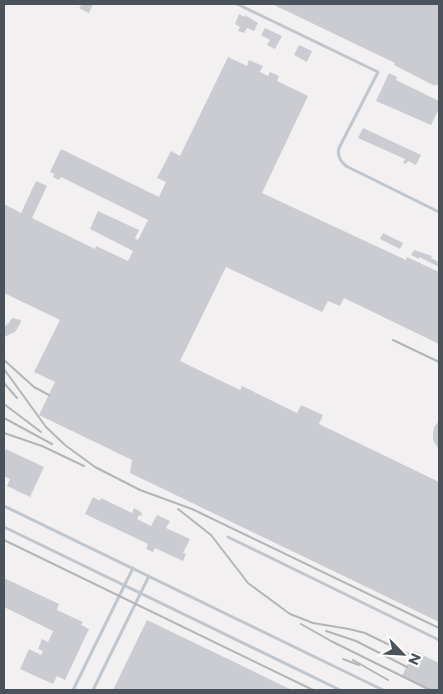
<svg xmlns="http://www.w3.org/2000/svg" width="443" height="694" font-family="Montserrat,sans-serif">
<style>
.building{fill:#cbccd2}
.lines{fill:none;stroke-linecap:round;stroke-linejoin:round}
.lane{stroke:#c0c6cd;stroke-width:3}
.rail{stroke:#b3b5b9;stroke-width:2}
</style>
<rect width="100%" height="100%" fill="#f2f0f0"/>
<g class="building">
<polygon points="82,4 93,4 89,13 79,8"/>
<polygon points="272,4 439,4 439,86 436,84 435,86 394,65 395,63"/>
<polygon points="239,14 245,17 245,15 258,23 254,31 247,28 244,33 238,31 240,27 235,24"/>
<polygon points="265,28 282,36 275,49 267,45 270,40 261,35"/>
<polygon points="299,45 312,51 307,62 294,55"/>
<polygon points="228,57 247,66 249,60 263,66 260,72 268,76 270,72 279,76 277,81 308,96 262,193 406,260 407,257 439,272 439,344 344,298 340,306 328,301 322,312 226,267 180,361 240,390 242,386 297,413 301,405 323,415 319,424 439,482 439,622 130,473 132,460 39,415 55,382 34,372 60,320 4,293 4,204 21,213 36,181 47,186 32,218 95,249 96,246 128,261 133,251 90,229 98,211 139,230 135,238 138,240 148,220 61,177 59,180 53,177 54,174 50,172 61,149 159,197 166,182 157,178 171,151 180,156"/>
<polygon points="389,73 397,77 396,80 439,101 439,109 431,125 376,101"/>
<polygon points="363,128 421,155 416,165 408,161 406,164 403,163 405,159 358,138"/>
<polygon points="383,233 403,243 400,249 380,239"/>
<polygon points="414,250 432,256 431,258 439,262 439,267 419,257 419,259 411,255"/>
<polygon points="12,318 21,320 20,324 15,332 4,337 4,327 9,323"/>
<polygon points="439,421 439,450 433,440 433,434 434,427"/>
<polygon points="6,449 44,467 30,497 7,486 10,479 4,476 4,455"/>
<polygon points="93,497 100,501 101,498 132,513 134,508 141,512 142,514 141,516 139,515 137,519 151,526 157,515 170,521 166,528 190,539 183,553 186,554 183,561 155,548 153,552 146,549 148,544 85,514"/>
<polygon points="4,578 59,604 57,610 83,622 81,625 89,629 65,680 57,676 53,684 20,669 29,649 41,655 43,651 38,649 42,639 48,642 53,631 4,607"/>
<polygon points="147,620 292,690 113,690"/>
<polygon points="414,651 439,663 439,690 432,690 402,676"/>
</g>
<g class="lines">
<g class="lane">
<path d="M237,4L378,72L339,148C337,155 340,161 346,166L439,212"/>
<polyline points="4,506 383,690"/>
<polyline points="4,527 340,690"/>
<polyline points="228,537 439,640"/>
<polyline points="73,690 133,568"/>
<polyline points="93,690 149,576"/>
</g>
<g class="rail">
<polyline points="393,340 439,362"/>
<polyline points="4,360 34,387 49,395"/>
<polyline points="4,369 46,427 65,445 95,467 140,490 192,509 439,628"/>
<polyline points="4,383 17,398"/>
<polyline points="4,404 41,432"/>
<polyline points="4,418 52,444"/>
<polyline points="4,433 42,446 84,466"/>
<polyline points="178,509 211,535 248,583 290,614 313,623 349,629 365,633 412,656"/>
<polyline points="4,540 313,690"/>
<polyline points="301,624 331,641 430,690"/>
<polyline points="326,631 356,641 407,667"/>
<polyline points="343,659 359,665"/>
<polyline points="353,660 388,680"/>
</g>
</g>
<rect width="443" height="694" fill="none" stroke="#4a525b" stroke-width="10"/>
<g transform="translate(403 654) rotate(114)" stroke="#ffffff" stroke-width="4" paint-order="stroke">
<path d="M0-4L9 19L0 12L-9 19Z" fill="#4a525b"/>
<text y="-8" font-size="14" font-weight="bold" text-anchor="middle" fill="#4a525b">N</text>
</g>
</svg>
